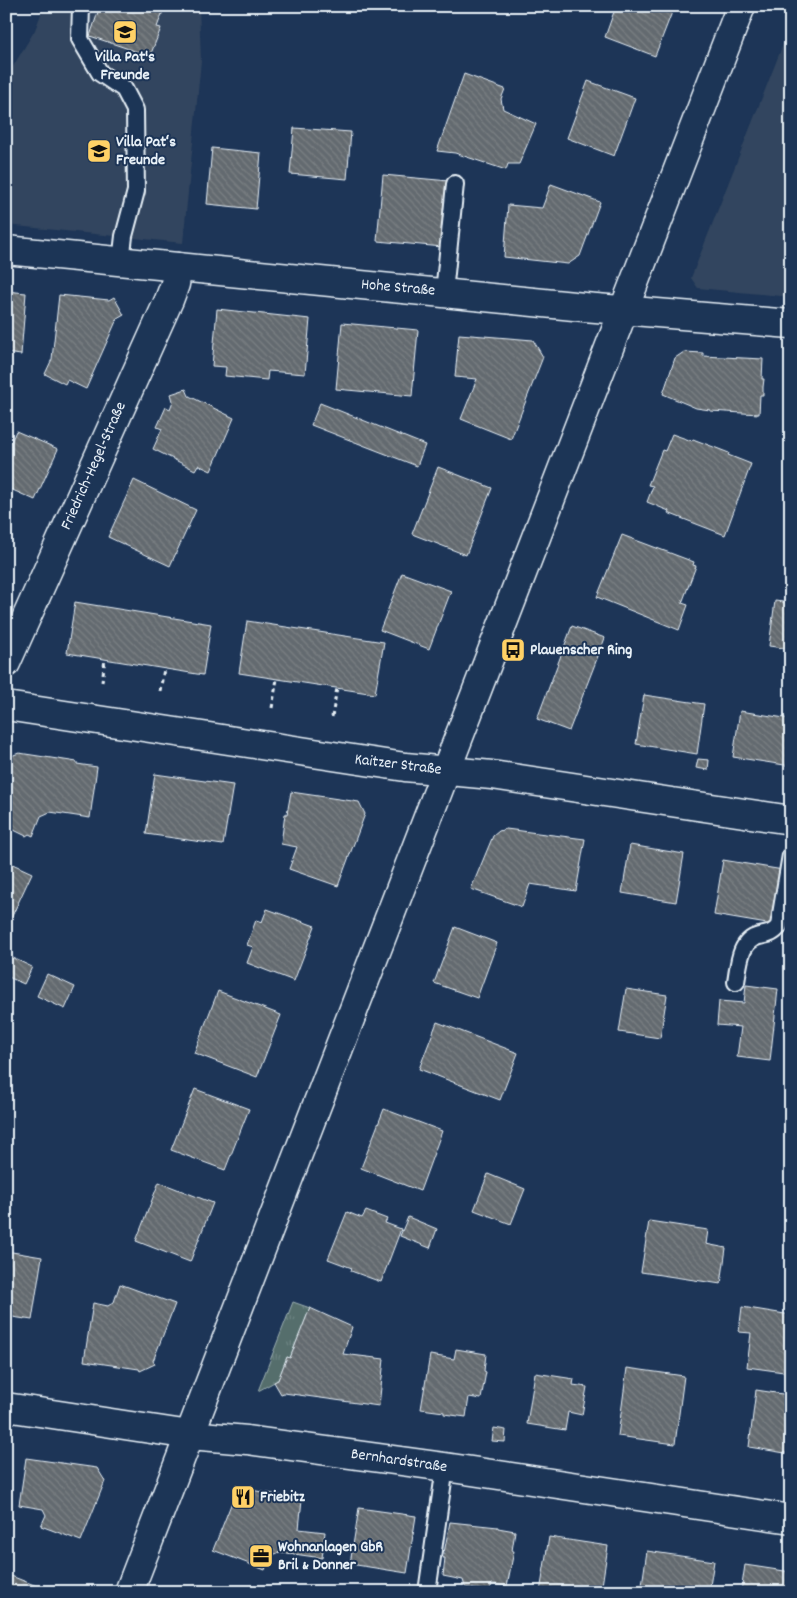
<svg xmlns="http://www.w3.org/2000/svg" width="797" height="1598" font-family="Dekko,sans-serif">
<style>
.built{fill:#32455e}
.grass{fill:url(#grass-tufts);stroke:#9eb0b2}
.building{fill:url(#building-back-hatch);stroke:#e8f1f8}
.lines{fill:none;stroke-linecap:round;stroke-linejoin:round}
.service-casing{stroke:#e8f1f8;stroke-width:20}
.minor-casing{stroke:#e8f1f8;stroke-width:31}
.tertiary-casing{stroke:#e8f1f8;stroke-width:31}
.path{stroke:#e8f1f8;stroke-width:3;stroke-dasharray:4 4;stroke-linecap:butt}
.service{stroke:#1d3557;stroke-width:16}
.minor{stroke:#1d3557;stroke-width:28}
.tertiary{stroke:#1d3557;stroke-width:28}
.labels{text-anchor:middle;dominant-baseline:central;stroke-width:4;stroke-linejoin:round;paint-order:stroke}
.poi-label{font-size:16px;font-weight:bold;fill:#e8f1f8;stroke:#1d3557;text-anchor:start}
.street-label{font-size:16px;fill:#e8f1f8;stroke:#1d3557}
</style>
<defs>
<pattern id="grass-tufts" width="24" height="20" patternUnits="userSpaceOnUse" patternTransform="scale(1.25)"><rect width="24" height="20" fill="#546e6c"/><path d="M3 7l-1-3M5 7V3M7 7l1-3M15 17l-1-3M17 17v-4M19 17l1-3" fill="none" stroke="#6d8382"/></pattern>
<pattern id="building-back-hatch" width="6" height="6" patternUnits="userSpaceOnUse" patternTransform="scale(1.25)"><rect width="6" height="6" fill="#646a6f"/><path d="M-1 5l2 2M0 0l6 6M5-1l2 2" fill="none" stroke="#7a8084"/></pattern>
</defs>
<rect width="100%" height="100%" fill="#1d3557"/>
<filter id="ink" filterUnits="userSpaceOnUse"><feTurbulence type="fractalNoise" baseFrequency=".02" numOctaves="2"/><feDisplacementMap in="SourceGraphic" scale="10" xChannelSelector="R" yChannelSelector="G"/><feConvolveMatrix kernelMatrix="1 2 1 2 8 2 1 2 1" color-interpolation-filters="sRGB"/></filter>
<g filter="url(#ink)">
<g class="built">
<polygon points="44,6 199,6 201,61 183,243 6,225 6,78 35,30"/>
<polygon points="791,24 791,297 698,288 691,278"/>
</g>
<polygon class="grass" points="293,1302 310,1308 290,1358 287,1357 278,1380 258,1391"/>
<g class="building">
<polygon points="100,6 165,6 157,27 161,28 150,56 90,36"/>
<polygon points="616,6 674,7 655,56 605,37"/>
<polygon points="464,74 505,89 501,99 503,109 536,124 519,164 508,164 506,170 455,153 437,151"/>
<polygon points="588,81 635,98 614,156 567,138"/>
<polygon points="294,128 351,132 347,179 290,174"/>
<polygon points="212,148 261,153 256,209 207,204"/>
<polygon points="383,175 449,181 443,247 377,241"/>
<polygon points="551,184 600,202 580,256 568,264 504,257 508,205 542,208"/>
<polygon points="6,291 26,293 21,355 6,353"/>
<polygon points="59,295 109,300 114,297 124,315 117,319 86,389 67,380 65,384 45,374 52,359"/>
<polygon points="217,309 310,319 305,374 268,371 267,380 225,376 226,367 212,366"/>
<polygon points="342,323 418,330 412,396 336,389"/>
<polygon points="459,334 533,340 543,357 511,439 461,419 477,379 455,377"/>
<polygon points="684,352 703,353 703,356 763,359 762,379 764,379 763,387 763,395 760,395 759,414 710,411 710,410 696,408 663,394 675,358"/>
<polygon points="186,389 189,396 234,418 211,471 198,465 195,470 153,449 162,429 157,427 166,407 170,409 173,401 171,394"/>
<polygon points="320,403 425,445 417,466 311,425"/>
<polygon points="16,431 58,449 35,500 6,487 6,453"/>
<polygon points="672,434 692,441 693,439 729,453 728,455 751,464 725,535 668,513 669,511 647,502 653,486 648,485 662,450 665,451"/>
<polygon points="438,467 492,488 466,555 412,534"/>
<polygon points="134,480 196,510 170,566 108,537"/>
<polygon points="622,535 694,562 693,565 696,566 682,603 688,605 679,630 597,597"/>
<polygon points="402,573 451,591 429,649 380,630"/>
<polygon points="775,601 791,603 791,649 769,646"/>
<polygon points="75,602 211,624 203,675 67,653"/>
<polygon points="247,621 384,642 375,694 239,673"/>
<polygon points="572,626 605,638 569,731 537,719"/>
<polygon points="644,695 704,704 697,754 636,744"/>
<polygon points="740,711 791,719 791,766 733,757"/>
<polygon points="19,753 77,762 77,764 97,767 90,818 50,812 41,816 33,836 29,834 26,836 6,826 6,758"/>
<polygon points="698,759 709,760 708,770 696,768"/>
<polygon points="155,774 233,785 223,845 146,834"/>
<polygon points="291,792 359,802 365,814 338,886 289,869 297,847 281,844 285,814 287,814"/>
<polygon points="506,829 585,839 576,891 530,884 522,907 471,889 493,836 499,831"/>
<polygon points="630,845 684,854 676,902 622,893"/>
<polygon points="723,860 783,870 773,925 714,915"/>
<polygon points="6,861 32,873 6,929"/>
<polygon points="267,909 315,926 294,981 247,963 253,947 247,945 256,920 262,922"/>
<polygon points="455,927 497,943 477,998 434,983"/>
<polygon points="11,957 32,967 24,984 6,976 6,966"/>
<polygon points="47,974 75,987 65,1009 37,996"/>
<polygon points="746,985 778,989 770,1061 737,1057 741,1027 717,1025 719,1001 744,1003"/>
<polygon points="626,989 667,995 660,1038 619,1032"/>
<polygon points="218,991 281,1015 257,1077 194,1053"/>
<polygon points="437,1022 518,1053 500,1100 419,1069"/>
<polygon points="195,1089 249,1109 225,1170 171,1150"/>
<polygon points="384,1109 442,1131 420,1191 361,1168"/>
<polygon points="488,1174 525,1189 511,1224 474,1210"/>
<polygon points="159,1182 213,1203 190,1262 136,1241"/>
<polygon points="366,1211 387,1219 385,1223 401,1229 381,1282 351,1271 352,1268 328,1259 347,1212 362,1218"/>
<polygon points="408,1217 437,1229 430,1248 400,1236"/>
<polygon points="649,1221 708,1230 706,1244 726,1248 721,1284 641,1272"/>
<polygon points="6,1251 42,1257 32,1320 6,1316"/>
<polygon points="120,1284 175,1304 153,1361 155,1364 140,1371 139,1369 84,1361 93,1303 108,1306 114,1302"/>
<polygon points="742,1307 791,1315 791,1373 747,1367 751,1333 739,1332"/>
<polygon points="310,1308 352,1327 343,1354 384,1359 379,1406 284,1393 281,1394 274,1382 278,1380 287,1357 290,1358"/>
<polygon points="456,1349 486,1354 484,1371 486,1372 481,1399 469,1397 466,1417 444,1414 444,1412 421,1409 430,1355 454,1359"/>
<polygon points="627,1368 684,1376 675,1444 618,1436"/>
<polygon points="535,1373 574,1379 573,1385 587,1387 582,1415 568,1412 565,1430 527,1424"/>
<polygon points="791,1383 791,1454 749,1447 756,1390 789,1395"/>
<polygon points="494,1428 506,1430 505,1442 492,1441"/>
<polygon points="26,1458 97,1468 105,1481 81,1541 41,1526 46,1515 43,1509 19,1505"/>
<polygon points="245,1489 302,1499 299,1529 325,1532 322,1558 280,1552 270,1556 265,1570 213,1550 234,1497"/>
<polygon points="359,1508 416,1516 407,1573 350,1564"/>
<polygon points="450,1522 498,1527 498,1528 515,1531 512,1551 514,1551 507,1586 492,1584 491,1587 487,1591 465,1587 463,1580 443,1576 445,1558 443,1558"/>
<polygon points="549,1537 608,1546 601,1592 540,1592"/>
<polygon points="647,1551 714,1561 709,1592 641,1592"/>
<polygon points="745,1565 791,1572 791,1592 741,1592"/>
<polygon points="6,1574 52,1592 6,1592"/>
</g>
<g class="lines">
<defs>
<g id="service">
<polyline points="81,6 80,39 100,73 124,89 135,110 136,191 124,236 121,262"/>
<polyline points="444,293 455,184"/>
<path d="M736,982C739,965 739,941 759,936C768,934 773,934 779,926L791,855"/>
<polyline points="427,1592 445,1467"/>
</g>
<g id="minor">
<polyline points="6,250 584,307 791,324"/>
<polyline points="6,663 169,300 175,284 178,267"/>
<polyline points="6,706 405,767 492,775 791,820"/>
<polyline points="6,1407 190,1435 247,1440 445,1467 791,1519"/>
</g>
<polyline id="tertiary" points="129,1592 741,6"/>
</defs>
<use href="#service" class="service-casing"/>
<use href="#minor" class="minor-casing"/>
<use href="#tertiary" class="tertiary-casing"/>
<g class="path">
<polyline points="102,682 105,659"/>
<polyline points="160,691 164,669"/>
<polyline points="272,708 277,679"/>
<polyline points="332,717 337,688"/>
</g>
<use href="#service" class="service"/>
<use href="#minor" class="minor"/>
<use href="#tertiary" class="tertiary"/>
</g>
</g>
<defs>
<symbol id="school-square" viewBox="-11 -11 22 22"><rect x="-9" y="-9" width="18" height="18" rx="4" fill="#ffd166" stroke="#1d3557"/><path d="M0-5L7-2L0 1L-7-2ZM-4 1L0 2.5L4 1V4Q0 6-4 4Z" fill="#111"/></symbol>
<symbol id="bus-square" viewBox="-11 -11 22 22"><rect x="-9" y="-9" width="18" height="18" rx="4" fill="#ffd166" stroke="#1d3557"/><path d="M-5-6H5V4H4V6H2V4H-2V6H-4V4H-5ZM-3.5-4V0h7V-4ZM-3.5 1.2v1.5H-2V1.2ZM2 1.2v1.5H3.5V1.2Z" fill="#111"/></symbol>
<symbol id="restaurant-square" viewBox="-11 -11 22 22"><rect x="-9" y="-9" width="18" height="18" rx="4" fill="#ffd166" stroke="#1d3557"/><path d="M-5-6h1v4h1v-4h1v4h1v-4h1v5L-1.5 .5V6h-2V.5L-5-1ZM5-6V6H3V1.5H1.5Q1.5-4 5-6Z" fill="#111"/></symbol>
<symbol id="office-square" viewBox="-11 -11 22 22"><rect x="-9" y="-9" width="18" height="18" rx="4" fill="#ffd166" stroke="#1d3557"/><path d="M-6-3h4V-5.5h4V-3h4V5H-6ZM-1-4.5V-3h2v-1.5ZM-6 0V1H6V0Z" fill="#111"/></symbol>
</defs>
<g fill-rule="evenodd">
<use href="#school-square" x="111" y="18" width="28" height="28"/>
<use href="#school-square" x="85" y="137" width="28" height="28"/>
<use href="#bus-square" x="499" y="636" width="28" height="28"/>
<use href="#restaurant-square" x="229" y="1483" width="28" height="28"/>
<use href="#office-square" x="247" y="1542" width="28" height="28"/>
</g>
<g class="labels">
<g class="poi-label">
<text x="125" y="57" text-anchor="middle">Villa Pat's<tspan x="125" dy="18">Freunde</tspan></text>
<text x="116" y="142">Villa Pat‘s<tspan x="116" dy="18">Freunde</tspan></text>
<text x="530" y="650">Plauenscher Ring</text>
<text x="260" y="1497">Friebitz</text>
<text x="278" y="1547">Wohnanlagen GbR<tspan x="278" dy="18">Bril &amp; Donner</tspan></text>
</g>
<g class="street-label">
<text transform="translate(398 288) rotate(5)">Hohe Straße</text>
<text transform="translate(94 466) rotate(-66)">Friedrich-Hegel-Straße</text>
<text transform="translate(398 765) rotate(7)">Kaitzer Straße</text>
<text transform="translate(399 1461) rotate(8)">Bernhardstraße</text>
</g>
</g>
<rect width="797" height="1598" fill="none" stroke="#1d3557" stroke-width="25"/>
<rect x="12" y="12" width="772" height="1573" fill="none" stroke="#e8f1f8" stroke-width="2" filter="url(#ink)"/>
</svg>
